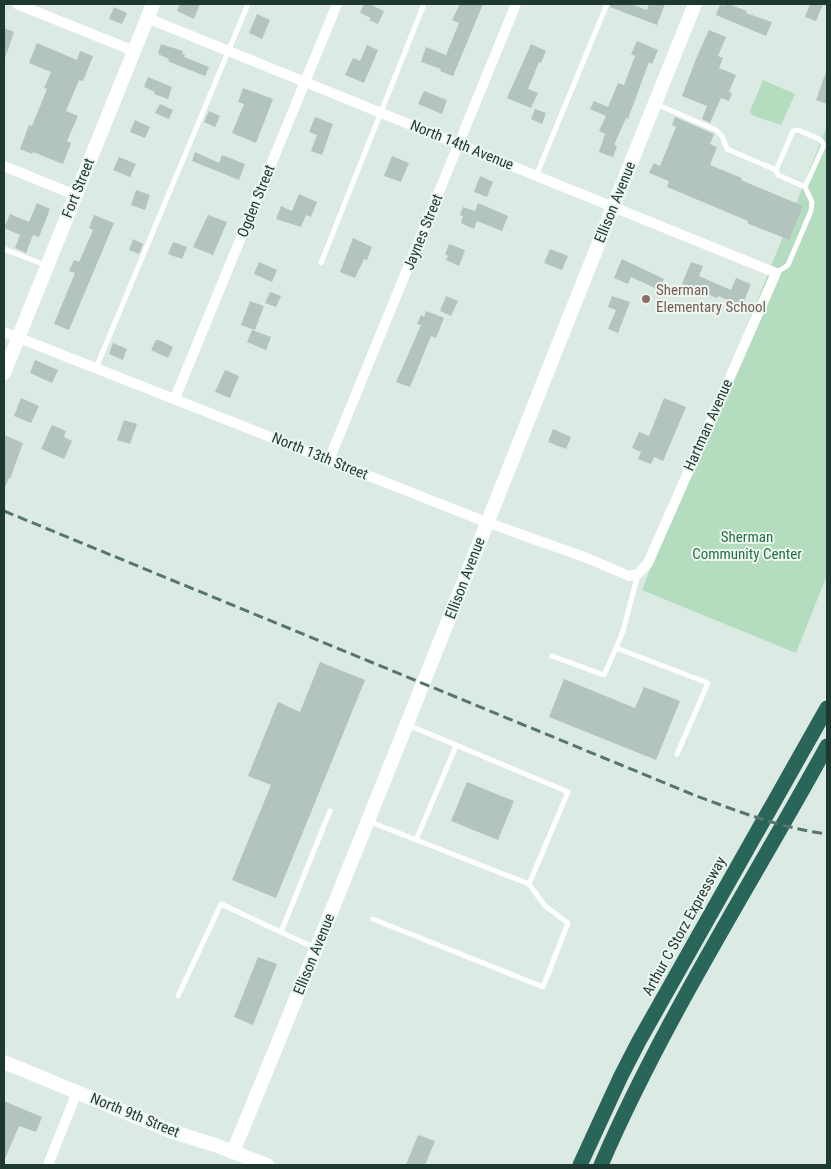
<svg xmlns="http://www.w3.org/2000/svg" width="831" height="1169" font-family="'Roboto Condensed',sans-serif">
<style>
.green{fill:#b4dcbe}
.building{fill:#b2c4bd}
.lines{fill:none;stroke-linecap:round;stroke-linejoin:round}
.lane{stroke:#fff;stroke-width:5}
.street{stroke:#fff;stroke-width:10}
.secondary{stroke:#fff;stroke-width:14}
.highway{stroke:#296659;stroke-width:15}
.rail{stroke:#58756d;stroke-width:3;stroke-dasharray:10 5;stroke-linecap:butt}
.education-dot{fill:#8d6e63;stroke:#edf6f1;stroke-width:2}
.labels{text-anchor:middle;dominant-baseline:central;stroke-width:4;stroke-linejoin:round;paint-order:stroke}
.street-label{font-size:15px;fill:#1e3932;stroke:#edf6f1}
.education-label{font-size:15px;fill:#785e54;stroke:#edf6f1;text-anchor:start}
.park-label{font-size:15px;fill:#277143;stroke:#edf6f1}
</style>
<rect width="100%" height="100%" fill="#dceae4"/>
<g class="green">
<polygon points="763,80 795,94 781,125 752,115 750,111"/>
<polygon points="827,126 827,575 796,653 642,590"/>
</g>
<g class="building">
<polygon points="180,4 200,4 194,19 177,11"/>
<polygon points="364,4 369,4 384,11 378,24 369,20 371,18 360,13"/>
<polygon points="460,4 483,4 453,76 440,71 441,69 421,62 426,47 446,55 459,23 452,20"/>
<polygon points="611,4 631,4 647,10 649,4 665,4 657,25 610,7"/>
<polygon points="725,4 728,4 747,11 746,13 772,22 766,36 716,15 720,5 724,6"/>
<polygon points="810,4 823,4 816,21 805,17"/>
<polygon points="114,7 127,13 122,24 109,19"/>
<polygon points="257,14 270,20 262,39 249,33"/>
<polygon points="4,28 14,32 5,58 4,58"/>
<polygon points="709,30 726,37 718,56 723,58 719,68 736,75 729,92 732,93 729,101 721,98 710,123 702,119 707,106 682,96 696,59"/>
<polygon points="637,41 658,50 652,64 649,62 628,119 626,118 614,145 617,146 613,157 599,152 605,134 599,131 606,116 590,109 594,101 608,107 618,83 624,85 635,56 631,54"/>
<polygon points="37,43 77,60 80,51 93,56 83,81 79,80 66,111 78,116 67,141 71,143 63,164 33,152 32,154 20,149 29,125 32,126 47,89 44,88 51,72 29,63"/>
<polygon points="161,44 183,51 182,54 185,55 184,57 209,67 205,76 177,65 168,61 169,59 160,55 158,53"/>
<polygon points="531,44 546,51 541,63 539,62 528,89 538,93 531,108 507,98"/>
<polygon points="367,45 378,50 364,83 345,75 353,58 360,61"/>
<polygon points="826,72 827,72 827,104 816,100"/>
<polygon points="148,77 172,87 168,99 154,94 155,92 144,87"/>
<polygon points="243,88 273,99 256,143 232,133 244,104 238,102"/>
<polygon points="424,91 447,100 442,114 418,104"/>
<polygon points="160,104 173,110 169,119 155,113"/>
<polygon points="535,109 546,113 542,124 531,119"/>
<polygon points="209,111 220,116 215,127 204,122"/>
<polygon points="315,117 333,124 322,155 311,151 317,135 309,132"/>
<polygon points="675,117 714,134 710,144 717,147 710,165 742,178 741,180 803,206 789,240 747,223 748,221 667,187 669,181 649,173 654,163 660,166 676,127 672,125"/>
<polygon points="135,120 150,127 145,138 130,132"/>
<polygon points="195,152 219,163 222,155 245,164 239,180 192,161"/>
<polygon points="392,156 409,163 401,182 384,176"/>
<polygon points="119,157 136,164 130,177 113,170"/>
<polygon points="480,176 493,182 487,197 474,192"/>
<polygon points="136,190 150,195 145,210 131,205"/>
<polygon points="299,194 317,202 311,217 306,215 301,227 276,219 281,206 292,211"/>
<polygon points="37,203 50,209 39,237 33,235 26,253 15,248 20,235 4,228 10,214 29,222"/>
<polygon points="478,203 508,216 502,231 477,221 474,229 461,223 463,216 460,215 463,207 475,211"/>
<polygon points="94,215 114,223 69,330 54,324 75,273 69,271 74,260 79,262 93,230 89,228"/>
<polygon points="208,215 227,222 213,255 193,247"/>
<polygon points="353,238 372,247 367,260 364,259 355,278 340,272"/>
<polygon points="133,239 143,244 139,254 129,250"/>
<polygon points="173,242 187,247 182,259 168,254"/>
<polygon points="449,244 465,250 459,266 446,260 448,256 445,254"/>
<polygon points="550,249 568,256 562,270 544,263"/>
<polygon points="622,259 664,279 659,290 631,277 628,284 614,278"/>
<polygon points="259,262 277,270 272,282 254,274"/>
<polygon points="691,262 703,266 699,276 731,290 736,278 751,284 742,306 718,296 717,298 682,284"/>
<polygon points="270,292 281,296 276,307 265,303"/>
<polygon points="446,296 458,301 451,316 440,311"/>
<polygon points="612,296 630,302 618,333 608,329 616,310 608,307"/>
<polygon points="250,301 264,306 255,330 241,325"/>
<polygon points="426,311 444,318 436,338 431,336 410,387 396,382 421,325 417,324 421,315 424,317"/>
<polygon points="252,330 271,337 266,350 247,342"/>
<polygon points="156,340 159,340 173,347 168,358 151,350"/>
<polygon points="113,343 127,349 123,360 109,354"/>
<polygon points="35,360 58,370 52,383 30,373"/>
<polygon points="225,370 239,376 230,398 215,392"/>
<polygon points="21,398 39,406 31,423 14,416"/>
<polygon points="664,398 686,407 663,461 654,457 651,464 638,459 641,452 632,448 639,432 649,436"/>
<polygon points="124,420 137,424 130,444 117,440"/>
<polygon points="52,425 66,431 64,437 72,441 64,459 41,449"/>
<polygon points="553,429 571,437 566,449 548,442"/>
<polygon points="4,435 23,443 10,479 9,478 4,490"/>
<polygon points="320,662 365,680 276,898 232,880 271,785 248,776 278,702 300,712"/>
<polygon points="564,679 635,708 644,687 680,701 656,760 549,717"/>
<polygon points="467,782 514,801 498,840 451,821"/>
<polygon points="258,957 277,964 253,1025 234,1017"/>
<polygon points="4,1101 42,1117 36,1132 19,1126 4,1161"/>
<polygon points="418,1135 435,1141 425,1165 406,1165"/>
</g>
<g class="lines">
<g class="lane">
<polyline points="656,104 716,130 722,136 727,149 776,170"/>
<polyline points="536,176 607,4"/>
<polyline points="4,249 45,265"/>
<polyline points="321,263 424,4"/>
<polyline points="776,273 788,265 811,211 812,202 805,187 778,175 776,170 793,131 798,130 821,140 824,145 805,187"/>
<polyline points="96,368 248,4"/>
<polyline points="638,574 623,631 616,648 708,683 677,754"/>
<polyline points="552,656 604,675 616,648"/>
<polyline points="368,821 529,884 568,792 408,725"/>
<polyline points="416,840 456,746"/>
<polyline points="373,919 543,987 568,923 545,906 529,884"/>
<polyline points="281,932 330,811"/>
<polyline points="178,996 221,904 315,948"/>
</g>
<g class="street">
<polyline points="17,4 134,51"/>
<polyline points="4,166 75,195"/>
<polyline points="4,332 486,522 587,558 629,576 638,574 648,563 776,273 147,18"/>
<polyline points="175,398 337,4"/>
<polyline points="329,460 516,4"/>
<polyline points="48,1165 77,1092"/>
</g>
<g class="secondary">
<polyline points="4,373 153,4"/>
<polyline points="4,1062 173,1132 215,1145 267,1165"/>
<path d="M233,1152C391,771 540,386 695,4"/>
</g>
<g class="highway">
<polyline points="580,1165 621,1076 639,1041 827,708"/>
<path d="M601,1165C664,1019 751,885 827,746"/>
</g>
<path class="rail" d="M4,511L694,795C737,811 781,828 827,834"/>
</g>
<circle class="education-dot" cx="646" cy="299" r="5"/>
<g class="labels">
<g class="street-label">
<text transform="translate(462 145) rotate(22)">North 14th Avenue</text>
<text transform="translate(78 188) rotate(-68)">Fort Street</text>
<text transform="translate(256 201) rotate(-68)">Ogden Street</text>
<text transform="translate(615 202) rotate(-68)">Ellison Avenue</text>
<text transform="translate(423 232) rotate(-68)">Jaynes Street</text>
<text transform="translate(708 425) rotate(-66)">Hartman Avenue</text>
<text transform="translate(320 456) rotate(22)">North 13th Street</text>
<text transform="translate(465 578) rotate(-69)">Ellison Avenue</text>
<text transform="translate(684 926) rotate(-61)">Arthur C Storz Expressway</text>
<text transform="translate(314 954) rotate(-68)">Ellison Avenue</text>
<text transform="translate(135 1115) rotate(22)">North 9th Street</text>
</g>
<g class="education-label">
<text x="656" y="290">Sherman<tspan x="656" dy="17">Elementary School</tspan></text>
</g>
<g class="park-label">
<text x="747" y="537">Sherman<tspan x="747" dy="17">Community Center</tspan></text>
</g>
</g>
<rect width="831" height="1169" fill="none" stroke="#1e3932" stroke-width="10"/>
</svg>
